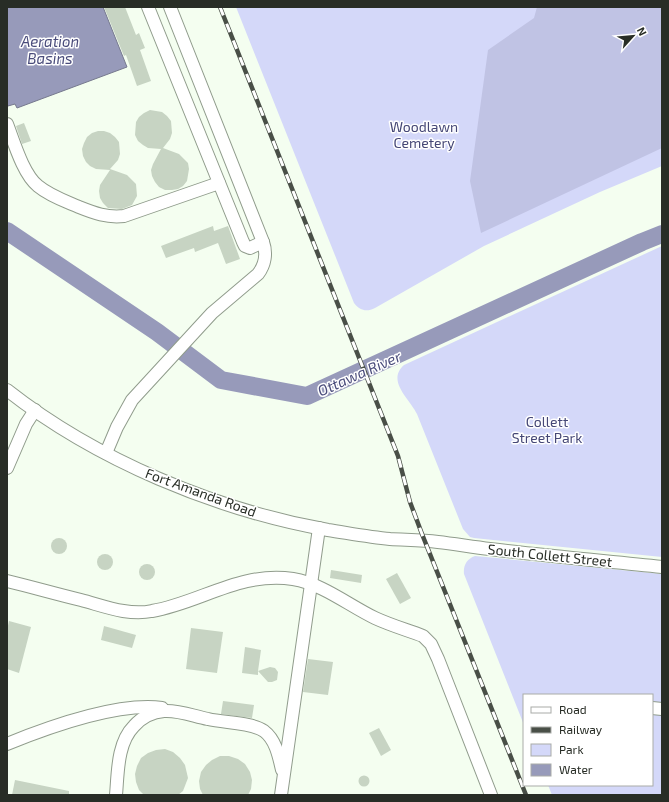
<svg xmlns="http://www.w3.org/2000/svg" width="669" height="802" font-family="'Exo 2',sans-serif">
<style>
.green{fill:#d4d8f9}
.forest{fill:#c0c3e4}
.water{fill:#979aba;stroke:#76798e}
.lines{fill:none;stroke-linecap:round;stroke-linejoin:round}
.river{stroke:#979aba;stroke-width:18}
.building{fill:#c7d4c3}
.minor-casing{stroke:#909c8c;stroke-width:14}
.minor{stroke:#fff;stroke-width:12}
.rail-casing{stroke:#494f47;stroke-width:4.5}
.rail{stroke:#fff;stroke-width:3;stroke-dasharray:9;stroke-linecap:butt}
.labels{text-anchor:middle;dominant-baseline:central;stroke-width:3;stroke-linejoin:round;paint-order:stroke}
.park-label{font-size:14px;fill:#454776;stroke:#fff}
.street-label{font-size:14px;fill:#282d26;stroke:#fff}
.water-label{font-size:15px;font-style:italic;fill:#4a4c7b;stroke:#fff}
</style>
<rect width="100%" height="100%" fill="#f4fef0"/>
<g class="green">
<path d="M236,7H662V166L600,192L484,246L375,308C367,312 360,311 354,303Z"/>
<path d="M662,246V557L474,538L470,537L463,529L417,414C410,399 386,381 404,365Z"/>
<path d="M475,556L662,574V795H552L548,785H652V695H524V725L464,574C463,565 467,559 475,556Z"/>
</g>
<polygon class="forest" points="537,7 662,7 662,148 481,233 470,181 488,50 534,18"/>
<polygon class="water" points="7,7 103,7 127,67 17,108 15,104 8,106 7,103"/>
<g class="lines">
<polyline class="river" points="7,231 157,332 221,380 307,396 642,242 662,234"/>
</g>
<g class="building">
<polygon points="104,7 125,7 136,35 139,33 145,48 140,50 151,81 137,86 126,55 124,56"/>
<polygon points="150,110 162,112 167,116 171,121 172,133 170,139 163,148 179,154 188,163 189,169 187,181 183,186 178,189 172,190 165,190 159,187 155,182 152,176 151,170 153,164 161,149 148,148 143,145 138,141 135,135 136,122 139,117 144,113"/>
<polygon points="24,123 31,141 22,144 16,126"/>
<polygon points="98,131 104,131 110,133 115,137 119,142 120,154 118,160 110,169 127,175 136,184 137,196 132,205 122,209 108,208 103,203 100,198 99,191 100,185 110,170 96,169 90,166 86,162 83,156 82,149 84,143 87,137 92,133"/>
<polygon points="213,226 214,231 228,226 240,259 226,264 218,243 195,252 194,248 166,258 161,246"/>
<circle cx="59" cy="546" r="8"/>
<circle cx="105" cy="562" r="8"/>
<circle cx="147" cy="572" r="8"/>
<polygon points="331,570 362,575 361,583 330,578"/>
<polygon points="397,573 411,598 400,604 386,579"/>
<polygon points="9,621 31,627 19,673 7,669 7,630"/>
<polygon points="104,626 136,635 132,648 101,640"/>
<polygon points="191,628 223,632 217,673 186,669"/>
<polygon points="245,647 261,650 258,671 270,667 275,668 278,672 277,680 272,682 268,682 258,671 258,675 242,673"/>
<polygon points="308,659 333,662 328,695 303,692"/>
<polygon points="223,701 254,705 252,718 221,714"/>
<polygon points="379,728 391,750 381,756 369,733"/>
<polygon points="165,749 173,752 180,758 185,765 188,778 183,791 178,795 144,795 139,790 136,782 135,774 137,766 141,758 148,753 156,750"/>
<polygon points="220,756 229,756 238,759 245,764 250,772 252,780 251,789 248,795 203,795 200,789 199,781 201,772 206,765 212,760"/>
<circle cx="364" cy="781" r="5.5"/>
<polygon points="15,780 69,791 69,795 12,795"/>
</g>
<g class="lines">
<defs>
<g id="minor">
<polyline points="170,7 263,242"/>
<path d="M7,124C14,142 23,174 38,186C50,196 65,201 79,207C94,213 107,218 124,216L219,183"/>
<path d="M7,390C96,460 216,510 328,530C348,533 369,537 390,539C406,540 422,540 438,542C455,544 473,547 490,549C547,556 605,561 662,567"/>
<path d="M106,453L117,427L132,400L212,313L258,274C265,265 267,253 263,242L250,248L245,246L243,242L148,7"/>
<polyline points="7,468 26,424 35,410"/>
<path d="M7,581C32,587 56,594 81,600C104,606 128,616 152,611C200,603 240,571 293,579C323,584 348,605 375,618C390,625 407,630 423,636L431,644L438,659L491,795"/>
<polyline points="652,708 662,709"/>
<path d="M7,744C49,727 117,702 162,708"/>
<path d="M116,795C118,773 117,743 134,726C142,717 152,712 164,711C179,710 193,716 208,719C224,723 251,722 264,731C276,740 279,757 282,770"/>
<polyline points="281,795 319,528"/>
</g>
</defs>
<use href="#minor" class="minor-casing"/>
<use href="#minor" class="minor"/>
<defs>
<polyline id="rail" points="220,7 398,456 410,502 422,534 526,795"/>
</defs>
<use href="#rail" class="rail-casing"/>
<use href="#rail" class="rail"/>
</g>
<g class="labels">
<g class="park-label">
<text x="424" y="126">Woodlawn<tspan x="424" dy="16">Cemetery</tspan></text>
<text x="547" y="421">Collett<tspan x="547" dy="16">Street Park</tspan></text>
</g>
<g class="street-label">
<text transform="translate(201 492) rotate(20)">Fort Amanda Road</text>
<text transform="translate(550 555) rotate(6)">South Collett Street</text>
</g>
<g class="water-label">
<text x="50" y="41">Aeration<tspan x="50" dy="17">Basins</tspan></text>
<text transform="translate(359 373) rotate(-24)">Ottawa River</text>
</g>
</g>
<rect width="669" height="802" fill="none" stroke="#282d26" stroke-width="16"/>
<rect x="523" y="694" width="130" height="92" fill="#ffffff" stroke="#a9aba8"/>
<rect x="531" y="707" width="20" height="6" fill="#ffffff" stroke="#a9aba8"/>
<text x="559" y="714" font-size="12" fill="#282d26">Road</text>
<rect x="531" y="727" width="20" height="6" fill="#494f47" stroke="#a9aba8"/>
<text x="559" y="734" font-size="12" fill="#282d26">Railway</text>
<rect x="531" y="744" width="20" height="12" fill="#d4d8f9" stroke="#a9aba8"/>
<text x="559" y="754" font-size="12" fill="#282d26">Park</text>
<rect x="531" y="764" width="20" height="12" fill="#979aba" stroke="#a9aba8"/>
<text x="559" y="774" font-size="12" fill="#282d26">Water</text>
<g transform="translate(633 36) rotate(63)" stroke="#ffffff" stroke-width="3" paint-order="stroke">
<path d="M0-3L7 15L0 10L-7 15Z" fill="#282d26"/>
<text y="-6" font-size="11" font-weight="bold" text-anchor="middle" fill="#282d26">N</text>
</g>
</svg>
